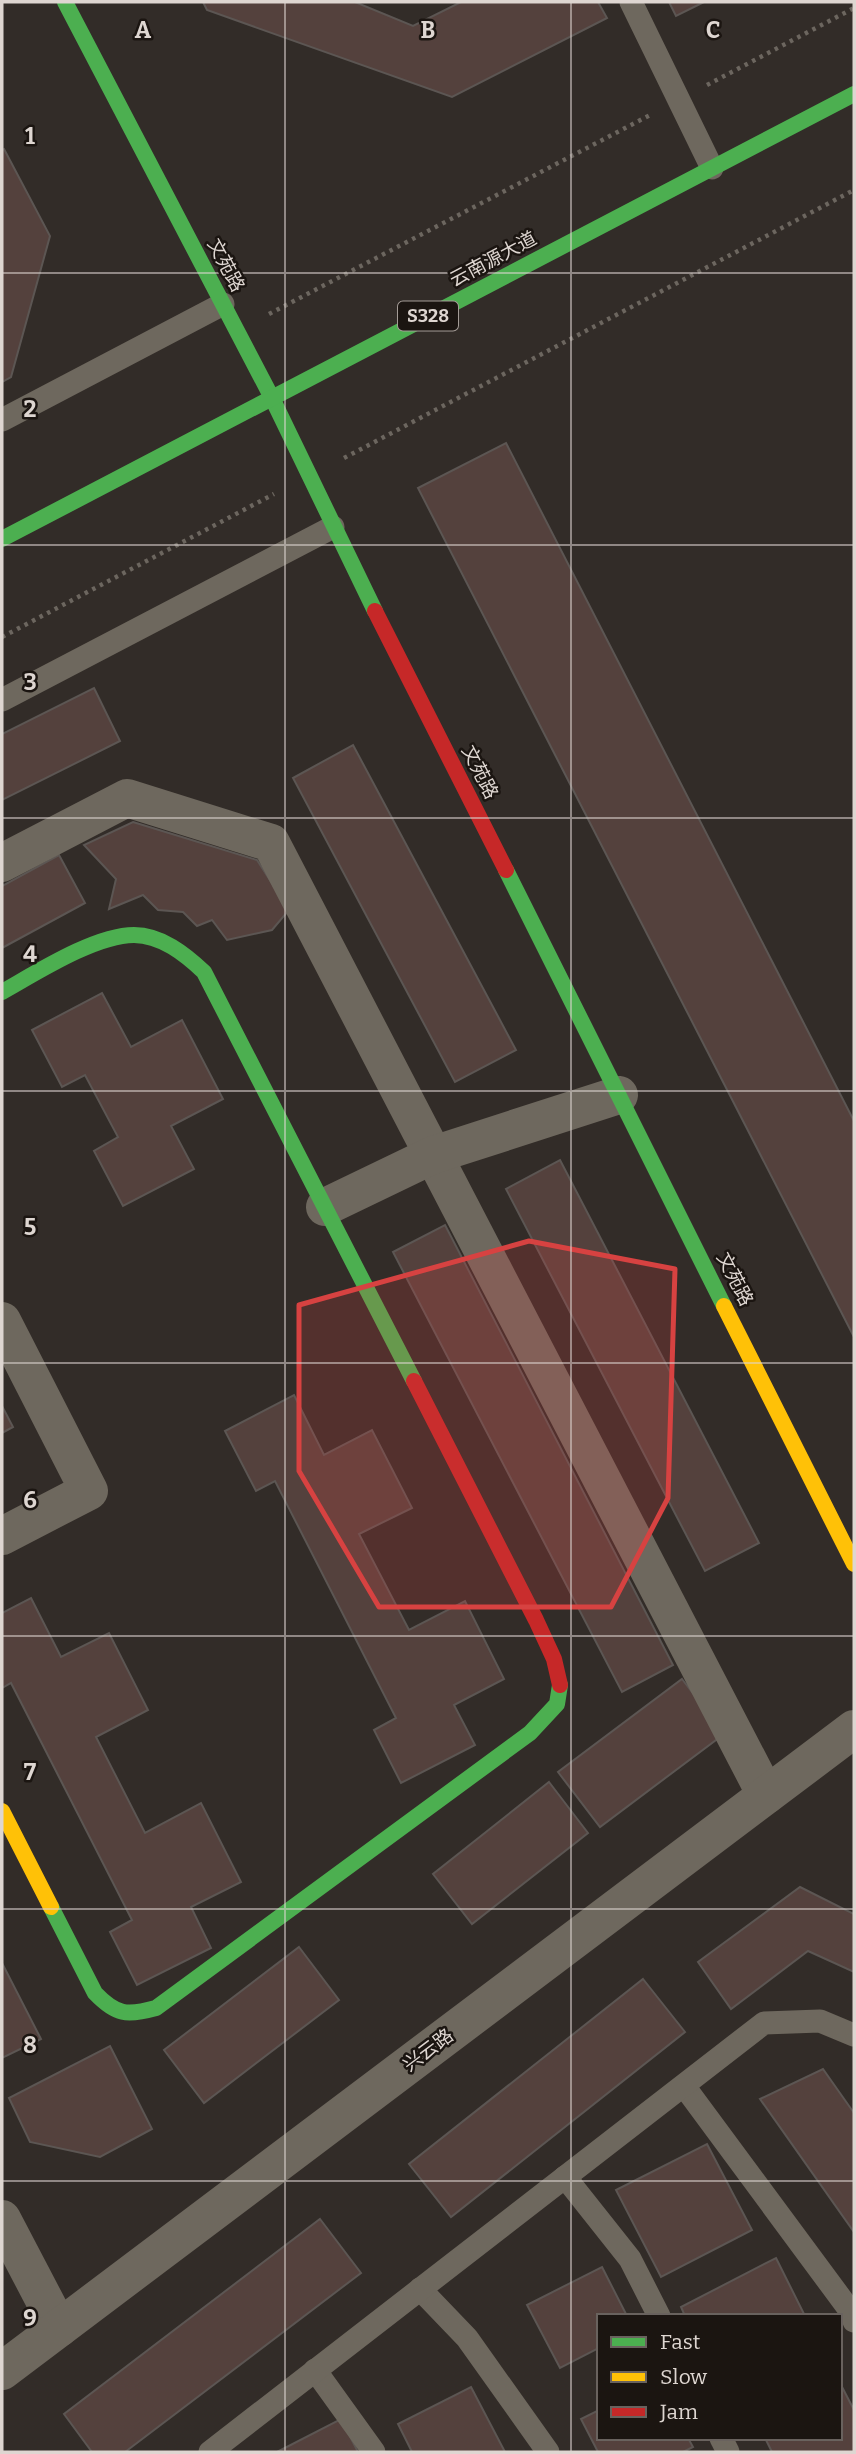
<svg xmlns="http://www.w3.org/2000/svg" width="856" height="2454" font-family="Bitter,'Noto Sans SC',serif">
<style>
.building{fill:#54413d;stroke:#5c5653;stroke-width:2}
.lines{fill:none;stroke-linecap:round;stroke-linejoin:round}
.path{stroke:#6c665f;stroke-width:4.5;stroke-dasharray:3.5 5;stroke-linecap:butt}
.lane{stroke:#6e685e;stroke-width:23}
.street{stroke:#6e685e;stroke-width:38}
.fast{stroke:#4caf50;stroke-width:16}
.slow{stroke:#ffc107;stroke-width:16}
.jam{stroke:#c62828;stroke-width:16}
.marked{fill:#d74241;fill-opacity:0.2;stroke:#d74241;stroke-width:5;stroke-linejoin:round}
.grid{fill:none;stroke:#ded6d1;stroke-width:2;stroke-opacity:0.55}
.labels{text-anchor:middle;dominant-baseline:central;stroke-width:5;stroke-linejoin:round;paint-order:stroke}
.shield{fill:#1b1511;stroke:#a49c97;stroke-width:2}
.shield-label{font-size:18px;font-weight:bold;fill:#ded6d1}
.street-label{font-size:19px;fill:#ded6d1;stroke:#1b1511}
.grid-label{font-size:23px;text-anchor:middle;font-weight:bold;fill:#ded6d1;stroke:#1b1511;stroke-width:5;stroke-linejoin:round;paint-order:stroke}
</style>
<rect width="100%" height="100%" fill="#322c28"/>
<g class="building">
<polygon points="203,2 355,2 413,26 461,2 598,2 607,18 452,97 207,10"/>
<polygon points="669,2 704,2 676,16"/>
<polygon points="4,149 50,236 11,377 2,382 2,150"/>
<polygon points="506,443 854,1121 854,1337 418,488"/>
<polygon points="94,688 120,741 2,800 2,734"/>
<polygon points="353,745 516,1050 455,1082 293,778"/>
<polygon points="133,822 257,860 289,910 272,930 227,940 212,920 197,926 183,912 158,910 143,895 109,909 116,879 84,845"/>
<polygon points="59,855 85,903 2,948 2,886"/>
<polygon points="102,993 131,1047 182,1020 223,1099 171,1126 194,1169 123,1206 94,1151 118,1137 85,1075 62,1087 32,1030"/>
<polygon points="560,1160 759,1543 705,1571 506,1189"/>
<polygon points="445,1225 673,1665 622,1692 393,1252"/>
<polygon points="294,1395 324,1455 372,1430 412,1508 359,1534 409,1630 465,1601 504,1679 454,1705 475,1745 401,1783 374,1730 396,1718 275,1481 256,1491 225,1431"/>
<polygon points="2,1406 13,1427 2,1433"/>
<polygon points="31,1598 61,1657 109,1633 148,1710 96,1737 145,1833 201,1803 241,1882 191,1907 211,1948 137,1985 110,1932 132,1920 11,1683 2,1688 2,1613"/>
<polygon points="682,1679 724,1734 600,1827 558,1772"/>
<polygon points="549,1782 588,1833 472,1924 433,1874"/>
<polygon points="800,1887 854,1914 854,1972 808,1951 731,2009 698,1962"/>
<polygon points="299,1947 339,2000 204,2103 164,2050"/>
<polygon points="2,1963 41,2039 2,2058"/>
<polygon points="643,1979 685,2032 451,2217 409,2164"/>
<polygon points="110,2046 152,2129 100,2157 30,2142 9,2098"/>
<polygon points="823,2069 854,2113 854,2232 760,2099"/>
<polygon points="707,2144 752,2230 661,2277 616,2190"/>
<polygon points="320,2219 361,2273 125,2452 92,2452 64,2414"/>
<polygon points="776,2258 805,2316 685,2316 681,2307"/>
<polygon points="602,2267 627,2316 599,2316 599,2348 560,2368 527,2305"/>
<polygon points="840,2383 854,2410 854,2452 772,2452 765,2438 840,2438"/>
<polygon points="471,2387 505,2452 412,2452 398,2424"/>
<polygon points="599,2410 599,2438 688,2438 693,2447 683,2452 598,2452 581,2419"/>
<polygon points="341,2419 358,2452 277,2452"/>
</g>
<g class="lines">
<g class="path">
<polyline points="707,85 854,8"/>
<polyline points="269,314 652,114"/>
<polyline points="344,458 854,190"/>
<polyline points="2,637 274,494"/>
</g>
<g class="lane">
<polyline points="631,2 712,168"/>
<polyline points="2,420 223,304"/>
<polyline points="2,700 333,527"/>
<polyline points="684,2086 851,2312 854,2321"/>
<polyline points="565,2177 630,2259 659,2316"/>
<polyline points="420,2289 467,2338 548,2452"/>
<polyline points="315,2370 374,2452"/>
<polyline points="721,2438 728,2452"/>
<polyline points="210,2452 764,2023 820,2021 854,2035"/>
</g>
<g class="street">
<polyline points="2,863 127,798 271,843 766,1795"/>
<polyline points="325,1207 433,1155 619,1095"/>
<polyline points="2,1321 89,1491 2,1536"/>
<polyline points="2,2219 59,2328"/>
<polyline points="2,2371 854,1729"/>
</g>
<g class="fast">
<polyline points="65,2 272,398 375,611"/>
<polyline points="2,539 854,94"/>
<polyline points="506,870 724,1306"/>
<path d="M2,992C36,973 95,935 134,935C161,935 185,954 204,972L414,1381"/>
<path d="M51,1907L95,1993C116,2015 127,2016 156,2008L530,1733L557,1704L560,1685"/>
</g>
<g class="slow">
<polyline points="724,1306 854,1564"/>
<polyline points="2,1811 51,1907"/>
</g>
<g class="jam">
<polyline points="375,611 506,870"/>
<polyline points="414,1381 536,1620 554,1659 560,1685"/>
</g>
</g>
<path class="marked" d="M529,1241L675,1269L668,1498L611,1607H379L299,1471V1305Z"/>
<path class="grid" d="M285,2V2452M571,2V2452M2,273H854M2,545H854M2,818H854M2,1091H854M2,1363H854M2,1636H854M2,1909H854M2,2181H854"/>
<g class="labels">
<rect class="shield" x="398" y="301.5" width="60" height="29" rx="5"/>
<g class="shield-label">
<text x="428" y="316">S328</text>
</g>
<g class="street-label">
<text transform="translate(493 259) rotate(-28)">云南源大道</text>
<text transform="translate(226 265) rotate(62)">文苑路</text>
<text transform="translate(480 772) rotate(63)">文苑路</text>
<text transform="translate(735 1279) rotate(63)">文苑路</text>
<text transform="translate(428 2050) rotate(-37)">兴云路</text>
</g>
</g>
<g class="grid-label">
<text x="143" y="38">A</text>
<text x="428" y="38">B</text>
<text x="713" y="38">C</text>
<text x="30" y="144">1</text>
<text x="30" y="417">2</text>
<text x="30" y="690">3</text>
<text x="30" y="962">4</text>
<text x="30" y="1235">5</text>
<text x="30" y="1508">6</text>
<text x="30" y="1780">7</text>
<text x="30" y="2053">8</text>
<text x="30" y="2326">9</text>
</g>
<rect width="856" height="2454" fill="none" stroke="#ded6d1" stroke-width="7"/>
<rect x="597" y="2314" width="245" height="126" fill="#1b1511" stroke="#69625e" stroke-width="2"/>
<rect x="611" y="2337" width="35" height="10" fill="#4caf50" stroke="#69625e" stroke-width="2"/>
<text x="660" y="2349" font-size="21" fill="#ded6d1">Fast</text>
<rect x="611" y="2372" width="35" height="10" fill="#ffc107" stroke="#69625e" stroke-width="2"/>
<text x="660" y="2384" font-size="21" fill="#ded6d1">Slow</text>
<rect x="611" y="2407" width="35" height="10" fill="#c62828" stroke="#69625e" stroke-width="2"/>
<text x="660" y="2419" font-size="21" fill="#ded6d1">Jam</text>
</svg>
